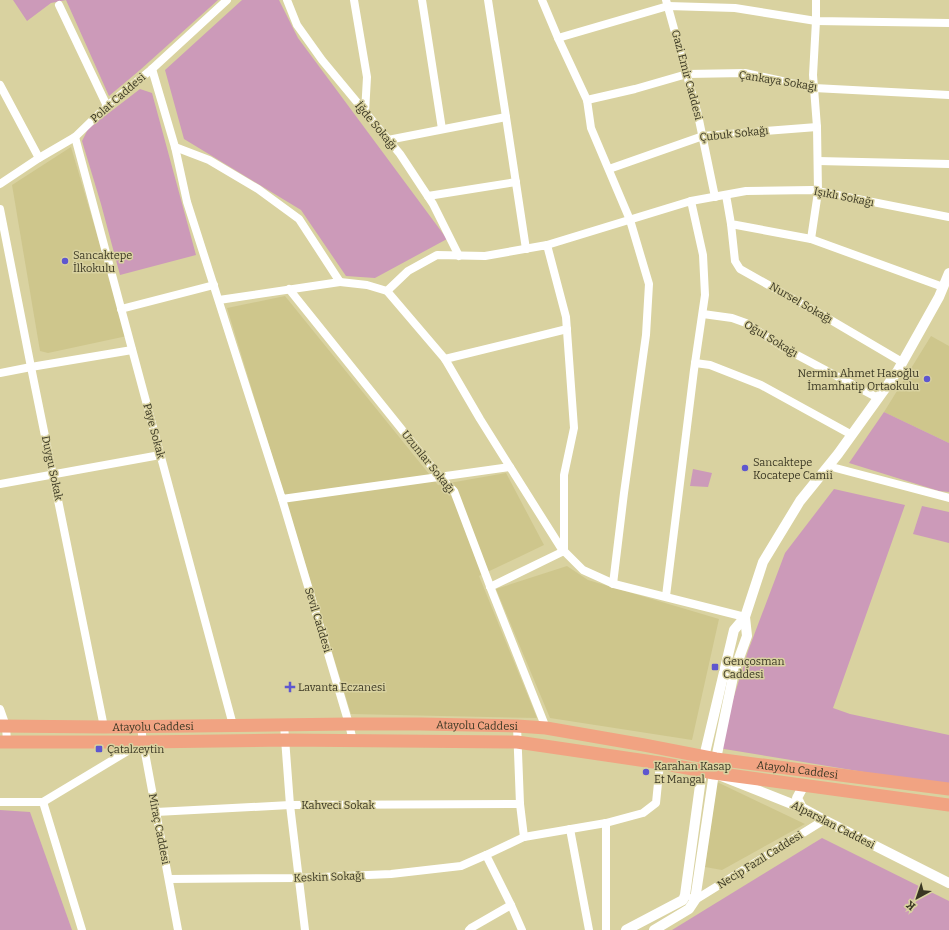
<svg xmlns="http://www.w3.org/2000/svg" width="949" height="930" font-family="Bitter,serif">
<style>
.built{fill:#cec68c}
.green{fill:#cc9ab9}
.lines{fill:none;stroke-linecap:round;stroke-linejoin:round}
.minor{stroke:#fff;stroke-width:8}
.tertiary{stroke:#fff;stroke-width:10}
.primary{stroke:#f1a382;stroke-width:13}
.poi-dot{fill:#5e57cf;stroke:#d9d2a0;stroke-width:1.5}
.labels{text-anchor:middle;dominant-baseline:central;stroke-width:3;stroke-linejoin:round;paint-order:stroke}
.street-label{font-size:11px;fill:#3a3723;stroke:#d9d2a0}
.poi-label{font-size:11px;fill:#3a3723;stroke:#d9d2a0;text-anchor:start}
</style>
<rect width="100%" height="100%" fill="#d9d2a0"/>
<g class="built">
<polygon points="71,147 127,336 48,353 40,351 12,185"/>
<polygon points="285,296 438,485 506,473 544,545 479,576 537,718 351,714 227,308"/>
<polygon points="931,336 949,346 949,443 884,412"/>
<polygon points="567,566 588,580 719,619 692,740 550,718 496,589"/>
<polygon points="717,782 805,824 722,870 705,867"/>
</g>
<g class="green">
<polygon points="13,0 218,0 140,70 109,96 66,0 51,3 27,21"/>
<polygon points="242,0 279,0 298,38 447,239 375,278 346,276 301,210 184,139 165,70"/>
<polygon points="140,89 152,93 196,255 120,275 101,204 82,141 88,129"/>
<polygon points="884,412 949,443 949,492 939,491 849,463"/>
<polygon points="693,469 712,473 708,487 690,486"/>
<polygon points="834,489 905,505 833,708 850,714 949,735 949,786 718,748 748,651 785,553"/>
<polygon points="922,506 949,512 949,543 913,534"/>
<polygon points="0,810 30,812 72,930 0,930"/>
<polygon points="822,838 949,901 949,930 672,930"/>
</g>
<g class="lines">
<g class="minor">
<polyline points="287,0 297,25 322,60 400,154 433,204 459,256"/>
<polyline points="354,0 367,77 365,113"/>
<polyline points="422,0 442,129"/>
<polyline points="542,0 558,38 587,100 591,128 630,220 649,284 646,335 624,493 613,584"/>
<polyline points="666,0 698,115 715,197"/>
<polyline points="59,5 107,106"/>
<polyline points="558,38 668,6 735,8 816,21 949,23"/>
<polyline points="152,69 175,147 187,202 282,499 510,467 480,419 445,359 387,291 367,285 340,282"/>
<polyline points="0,85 39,158"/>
<polyline points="587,100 635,89 687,74 745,73 814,88 949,95"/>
<polyline points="506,117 526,249"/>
<polyline points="75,137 233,725"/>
<polyline points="388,140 506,117 488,0"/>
<polyline points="175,147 209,160 258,189 299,219 340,282 219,300"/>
<polyline points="818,161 949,164"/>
<polyline points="609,169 703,136 817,127"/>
<polyline points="0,184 39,158 75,137 107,106 152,69 227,0"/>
<polyline points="726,195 731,224 811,239 818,192 817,127 813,75 816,21 816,0"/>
<polyline points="428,196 516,182"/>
<polyline points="691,201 746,191 812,190 949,217"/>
<polyline points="0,209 31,367 104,727"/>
<polyline points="731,224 735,261 740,269 829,319 902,362"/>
<polyline points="811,239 943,287"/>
<polyline points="547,245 691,201 703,255 705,295 694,370 666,596"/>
<polyline points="289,289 440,477 454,491 493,594 546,728"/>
<polyline points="387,291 408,271 437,255 485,256 547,245 566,317 574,428 564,475 564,551"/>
<polyline points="121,309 214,285"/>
<polyline points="703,314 732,318 746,323 782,347 878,398"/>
<polyline points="445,359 567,329"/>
<polyline points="695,363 710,365 761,385 852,435"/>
<polyline points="0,373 31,367 132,350"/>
<polyline points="828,466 949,498"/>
<polyline points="510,467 563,551"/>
<polyline points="0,484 160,455"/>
<polyline points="282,499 349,724 353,741"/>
<polyline points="490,587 564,551 583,570 614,584 745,617"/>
<polyline points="0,709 6,726 7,742"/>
<polyline points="284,725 290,805 305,930"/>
<polyline points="517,726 520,804 524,837"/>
<polyline points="141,727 143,742 178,930"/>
<polyline points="0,802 43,802 82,930"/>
<polyline points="43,802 141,743"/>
<polyline points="156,812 290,805 520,804"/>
<polyline points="606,823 606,930"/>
<polyline points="570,829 589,930"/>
<polyline points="486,855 524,837 606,823 643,813 656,803 660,763"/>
<polyline points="169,879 299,878 391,874 461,866 486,855 511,905 522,930"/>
<polyline points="692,898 695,900 824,820"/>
<polyline points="469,930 471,928 511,905"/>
</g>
<g class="tertiary">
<polyline points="704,757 734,630 745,617 763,562 800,501 838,454 897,372 939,297 949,273"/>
<polyline points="716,759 734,672 747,636 745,617"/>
<polyline points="802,808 797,798 804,785"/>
<polyline points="626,930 683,900 685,895 702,771"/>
<polyline points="654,930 689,909 695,900 714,773 802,808 824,820 949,883"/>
</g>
<g class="primary">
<path id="s1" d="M0,726L104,727L349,724H420L517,726L546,728L644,745L716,759L949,789"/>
<polyline points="0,742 143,742 285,740 517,742 660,763 714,773 949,805"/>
</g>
</g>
<g class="poi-dot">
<circle cx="65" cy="261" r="4"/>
<circle cx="927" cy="379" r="4"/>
<circle cx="745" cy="468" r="4"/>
<rect x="711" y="663" width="8" height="8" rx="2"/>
<path d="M288 681h4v4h4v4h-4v4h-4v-4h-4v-4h4z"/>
<rect x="95" y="745" width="8" height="8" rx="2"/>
<circle cx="646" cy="772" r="4"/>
</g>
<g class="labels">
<g class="street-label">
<text transform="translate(687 75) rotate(75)">Gazi Emir Caddesi</text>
<text transform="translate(778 81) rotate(9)">Çankaya Sokağı</text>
<text transform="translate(118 98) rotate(-41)">Polat Caddesi</text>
<text transform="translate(376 126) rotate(50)">İğde Sokağı</text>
<text transform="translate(734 134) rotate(-6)">Çubuk Sokağı</text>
<text transform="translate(844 197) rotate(11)">Işıklı Sokağı</text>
<text transform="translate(801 303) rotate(30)">Nursel Sokağı</text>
<text transform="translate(771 339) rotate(31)">Oğul Sokağı</text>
<text transform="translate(154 431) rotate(75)">Paye Sokak</text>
<text transform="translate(428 462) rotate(51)">Uzunlar Sokağı</text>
<text transform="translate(52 468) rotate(78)">Duygu Sokak</text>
<text transform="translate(318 620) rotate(73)">Sevil Caddesi</text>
<text stroke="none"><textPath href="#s1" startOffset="477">Atayolu Caddesi</textPath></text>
<text stroke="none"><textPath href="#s1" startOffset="153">Atayolu Caddesi</textPath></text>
<text stroke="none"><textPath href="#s1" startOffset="801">Atayolu Caddesi</textPath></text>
<text x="338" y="805">Kahveci Sokak</text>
<text transform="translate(833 825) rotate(27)">Alparslan Caddesi</text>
<text transform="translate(159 829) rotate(79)">Miraç Caddesi</text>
<text transform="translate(760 860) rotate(-32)">Necip Fazıl Caddesi</text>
<text transform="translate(329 877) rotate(-2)">Keskin Sokağı</text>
</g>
<g class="poi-label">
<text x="73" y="255">Sancaktepe<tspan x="73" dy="13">İlkokulu</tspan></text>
<text x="919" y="373" text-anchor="end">Nermin Ahmet Hasoğlu<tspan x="919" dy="13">İmamhatip Ortaokulu</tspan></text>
<text x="753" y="462">Sancaktepe<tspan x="753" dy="13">Kocatepe Camii</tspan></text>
<text x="723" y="661">Gençosman<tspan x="723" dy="13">Caddesi</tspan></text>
<text x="298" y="687">Lavanta Eczanesi</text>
<text x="107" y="749">Çatalzeytin</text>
<text x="654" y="766">Karahan Kasap<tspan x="654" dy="13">Et Mangal</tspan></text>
</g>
</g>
<g transform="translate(917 898) rotate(220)" stroke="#d9d2a0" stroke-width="3" paint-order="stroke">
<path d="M0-3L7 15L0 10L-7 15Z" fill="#3a3723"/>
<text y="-6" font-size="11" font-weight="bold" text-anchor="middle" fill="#3a3723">K</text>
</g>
</svg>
